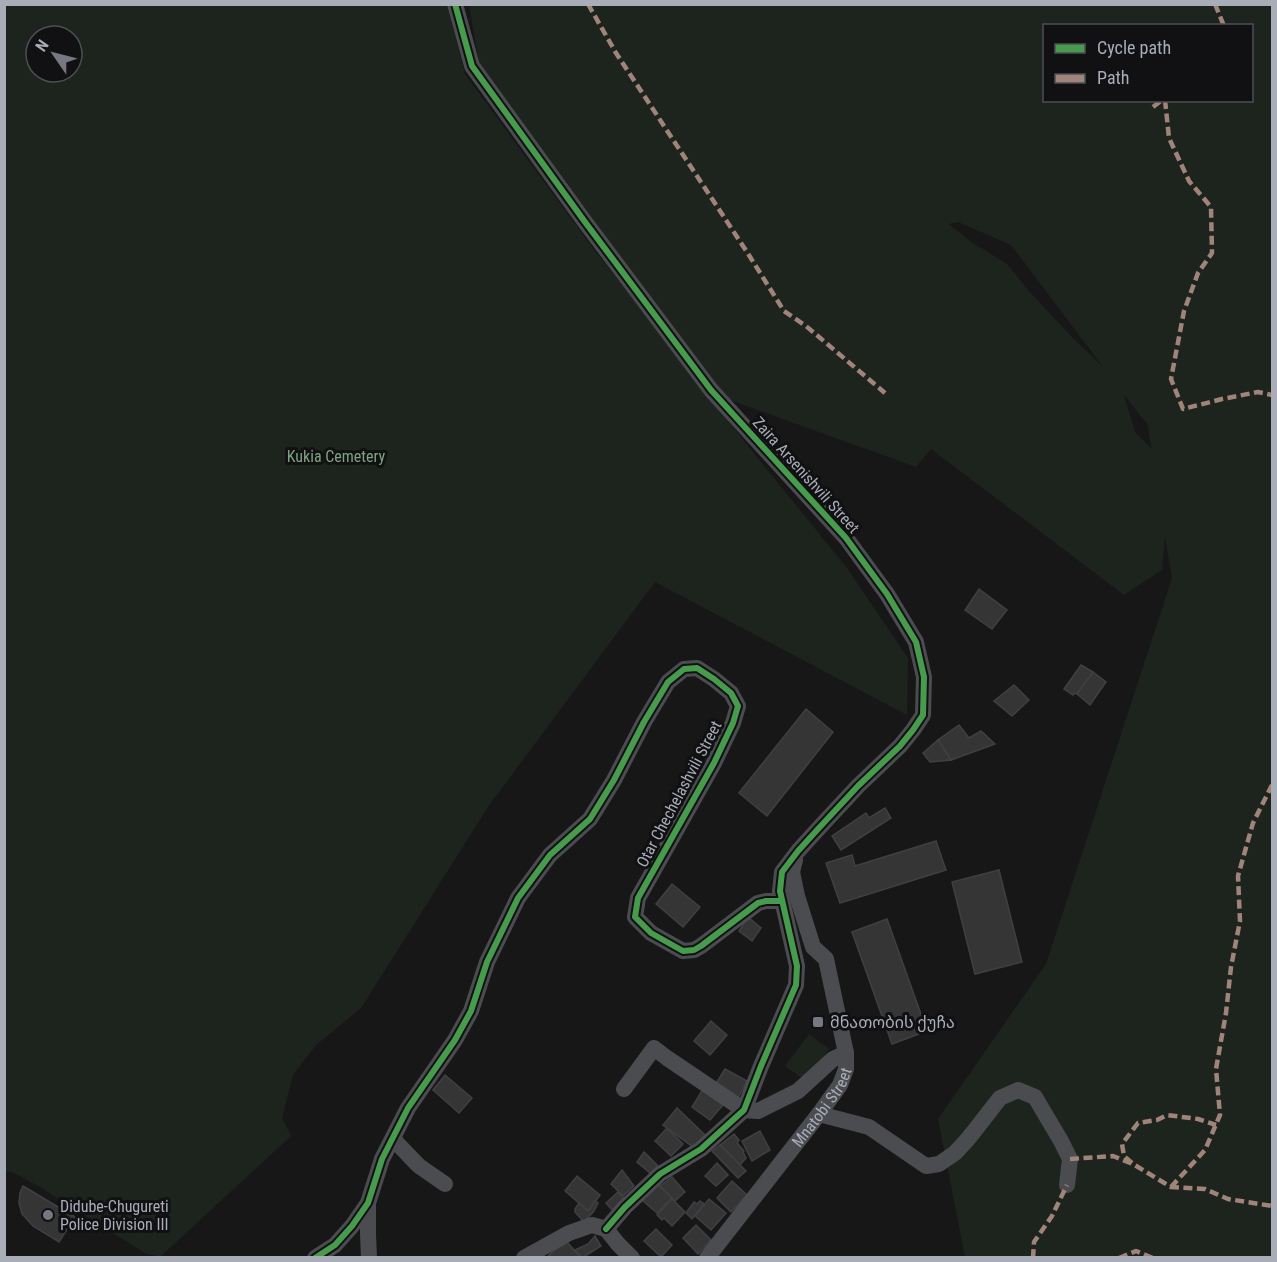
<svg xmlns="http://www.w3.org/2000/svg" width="1277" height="1262" font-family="'Roboto Condensed','Noto Sans Georgian',sans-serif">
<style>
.green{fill:#1d241e;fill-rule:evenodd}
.building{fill:#353536;stroke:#3f4043;stroke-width:1.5}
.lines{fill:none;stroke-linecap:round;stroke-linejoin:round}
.minor{stroke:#4b4c50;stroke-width:16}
.quiet{stroke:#a18479;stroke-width:4.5;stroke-dasharray:9 4.5;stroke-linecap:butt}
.cycleway-casing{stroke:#111113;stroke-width:10}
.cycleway{stroke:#469c4c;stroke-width:6}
.poi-dot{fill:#757880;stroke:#111113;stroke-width:2}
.labels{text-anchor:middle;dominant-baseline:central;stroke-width:6;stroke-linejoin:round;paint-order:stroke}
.park-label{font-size:16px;fill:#7fa381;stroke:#111113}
.street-label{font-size:16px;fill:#a8adb8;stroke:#111113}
.poi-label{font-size:16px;fill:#a8adb8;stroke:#111113;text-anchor:start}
</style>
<rect width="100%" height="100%" fill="#171717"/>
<g class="green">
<path d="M4,5H447L465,74L589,243L752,451L847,568L908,658L907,715L655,582L488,807L361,1008L316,1045L293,1075L282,1118L291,1136L160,1257L145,1253L38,1186L12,1172L5,1171ZM36,36H72V72H36Z"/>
<path d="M469,5H1272V1257H965L938,1119L1046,964L1172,578L1165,536L1162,570L1124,595L931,449L916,467L722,397L479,62ZM1044,26H1252V100H1044ZM958,222L1011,245L1104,368L1071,336L1029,291L1007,264L970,241L949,224ZM1124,395L1148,425L1151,448L1135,432Z"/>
<polygon points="809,1034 829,1049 806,1081 785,1066"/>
</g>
<g class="building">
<polygon points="979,589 1007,610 992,629 965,610"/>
<polygon points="1081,665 1093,672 1077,694 1075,693 1073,695 1064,689"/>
<polygon points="1093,672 1106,682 1090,705 1077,694"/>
<polygon points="1014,685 1029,700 1012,716 994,701"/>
<polygon points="806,709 833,732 767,816 739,793"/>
<polygon points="959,725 969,738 981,731 995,744 951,760 938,740"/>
<polygon points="938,740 951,760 930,762 923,753"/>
<polygon points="885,808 891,818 841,850 832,836 866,813 869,818"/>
<polygon points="936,841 946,870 840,903 826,863 852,855 855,866"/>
<polygon points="999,870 1022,962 975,974 952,882"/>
<polygon points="672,884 700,907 683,927 656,904"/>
<polygon points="748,917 761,928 752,941 739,931"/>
<polygon points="887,919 927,1031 892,1044 852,932"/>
<polygon points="711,1021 727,1035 710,1055 694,1041"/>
<polygon points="725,1069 747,1081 738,1098 715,1085"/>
<polygon points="445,1075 472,1098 459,1113 433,1090"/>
<polygon points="703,1089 724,1104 710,1120 692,1107"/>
<polygon points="677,1108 705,1135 693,1147 663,1125"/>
<polygon points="667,1128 683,1144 671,1156 655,1141"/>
<polygon points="760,1131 770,1150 752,1161 742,1141"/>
<polygon points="734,1134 739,1140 737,1143 744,1151 743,1152 746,1158 740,1165 720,1145"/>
<polygon points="720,1145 746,1171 738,1178 712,1151"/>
<polygon points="644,1152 658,1166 650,1173 637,1162"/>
<polygon points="717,1163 728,1175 716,1186 705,1176"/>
<polygon points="622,1170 634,1186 623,1196 611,1184"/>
<polygon points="577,1176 600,1195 588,1211 565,1191"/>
<polygon points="672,1177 685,1192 675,1201 660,1186"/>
<polygon points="732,1181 747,1195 731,1212 717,1198"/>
<polygon points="657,1184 672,1198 657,1213 642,1200"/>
<polygon points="23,1186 75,1217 59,1242 33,1226 22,1214 19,1203 20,1193"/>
<polygon points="618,1192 625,1200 613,1211 606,1203"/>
<polygon points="672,1199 685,1212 672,1226 664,1218 662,1220 657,1215"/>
<polygon points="709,1199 726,1213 711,1230 695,1216"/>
<polygon points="595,1201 598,1203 594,1211 584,1222 575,1212 575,1209 579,1203 588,1211"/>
<polygon points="700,1201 704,1204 692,1219 686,1213 694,1202 697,1204"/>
<polygon points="696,1225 711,1240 698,1254 683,1238"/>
<polygon points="656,1229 672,1245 661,1257 644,1241"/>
<polygon points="595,1236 601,1246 582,1258 575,1250 588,1244"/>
<polygon points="567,1242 581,1258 547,1257 553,1251"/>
</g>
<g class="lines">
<g class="minor">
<polyline points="455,4 472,66 585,222 711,390 846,538 887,594 916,642 924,677 923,715 913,730 900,746 858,786 818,829 798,851 782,872 780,891 797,966 796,985 761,1066 744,1110 701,1149 660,1174 625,1207 606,1229"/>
<polyline points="624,1089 654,1048 667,1058 744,1110 758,1111 798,1091 833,1059 846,1053"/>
<polyline points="819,1114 869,1127 926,1166 939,1164 955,1153 968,1139 1000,1098 1018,1090 1035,1097 1061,1141 1070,1159 1067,1185"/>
<polyline points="393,1139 419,1166 445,1184"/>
<polyline points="368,1203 368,1234 369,1258"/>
<polyline points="606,1229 618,1244 632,1258"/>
<polyline points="315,1258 335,1245 352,1226 368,1203 382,1159 408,1108 455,1040 471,1011 487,962 518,898 550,855 590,819 614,780 644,722 668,682 684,669 697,668 714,679 731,693 738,706 733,723 714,763 638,898 635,917 651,933 683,951 694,950 701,946 758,903 766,901 782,901"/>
<polyline points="524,1258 569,1233 592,1225 606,1229"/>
<path id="s1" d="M707,1258L819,1114L840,1085L846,1069V1053L826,959L813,947L797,896L792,872L795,860"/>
</g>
<g class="quiet">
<polyline points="588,4 616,53 747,252 784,311 806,326 885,393"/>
<polyline points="1215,4 1224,26"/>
<polyline points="1165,100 1169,138 1189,181 1211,207 1212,253 1198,273 1184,311 1171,379 1183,409 1222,399 1258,392 1272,395"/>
<polyline points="1153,107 1162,100"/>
<polyline points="1070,1159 1113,1156 1133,1164 1171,1187 1205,1189 1228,1199 1272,1206"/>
<polyline points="1132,1163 1124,1156 1122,1144 1138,1123 1157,1120 1167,1115 1198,1119 1216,1125"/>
<polyline points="1171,1187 1205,1150 1220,1115 1216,1069 1226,1013 1231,967 1240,921 1238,876 1253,823 1272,785"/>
<polyline points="1033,1258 1034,1242 1052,1216 1067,1185"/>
<polyline points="1119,1258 1136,1251 1153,1258"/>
</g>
<defs>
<g id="cycleway">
<polyline points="455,4 472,66 585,222 711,390 846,538 887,594 916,642 924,677 923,715 913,730 900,746 858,786 818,829 798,851 782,872 780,891 797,966 796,985 761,1066 744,1110 701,1149 660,1174 625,1207 606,1229"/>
<polyline points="315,1258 335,1245 352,1226 368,1203 382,1159 408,1108 455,1040 471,1011 487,962 518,898 550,855 590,819 614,780 644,722 668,682 684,669 697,668 714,679 731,693 738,706 733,723 714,763 638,898 635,917 651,933 683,951 694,950 701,946 758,903 766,901 782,901"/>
</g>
</defs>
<use href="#cycleway" class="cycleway-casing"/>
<use href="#cycleway" class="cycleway"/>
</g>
<g class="poi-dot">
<rect x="812" y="1016" width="12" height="12" rx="3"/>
<circle cx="48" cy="1215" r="6"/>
</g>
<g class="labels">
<g class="park-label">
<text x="336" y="456">Kukia Cemetery</text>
</g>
<g class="street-label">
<text transform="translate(806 475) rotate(48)">Zaira Arsenishvili Street</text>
<text transform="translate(679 794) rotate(-62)">Otar Chechelashvili Street</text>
<text stroke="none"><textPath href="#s1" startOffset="190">Mnatobi Street</textPath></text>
</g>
<g class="poi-label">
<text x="830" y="1022">მნათობის ქუჩა</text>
<text x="60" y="1206">Didube-Chugureti<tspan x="60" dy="18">Police Division III</tspan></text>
</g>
</g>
<rect width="1277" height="1262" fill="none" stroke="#a8adb8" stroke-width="12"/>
<rect x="1043" y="24" width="210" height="78" fill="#111113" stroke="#4d4f55" stroke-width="1.5"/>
<rect x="1055" y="44" width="30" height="9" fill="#469c4c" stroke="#4d4f55" stroke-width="1.5"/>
<text x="1097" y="54" font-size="18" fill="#a8adb8">Cycle path</text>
<rect x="1055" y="74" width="30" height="9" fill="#a18479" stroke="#4d4f55" stroke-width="1.5"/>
<text x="1097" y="84" font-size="18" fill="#a8adb8">Path</text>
<g transform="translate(54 54) rotate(305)"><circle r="28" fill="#111113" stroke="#4d4f55" stroke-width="1.5"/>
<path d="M0-4.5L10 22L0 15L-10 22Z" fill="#757880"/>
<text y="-9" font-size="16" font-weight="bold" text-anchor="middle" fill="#a8adb8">N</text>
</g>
</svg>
